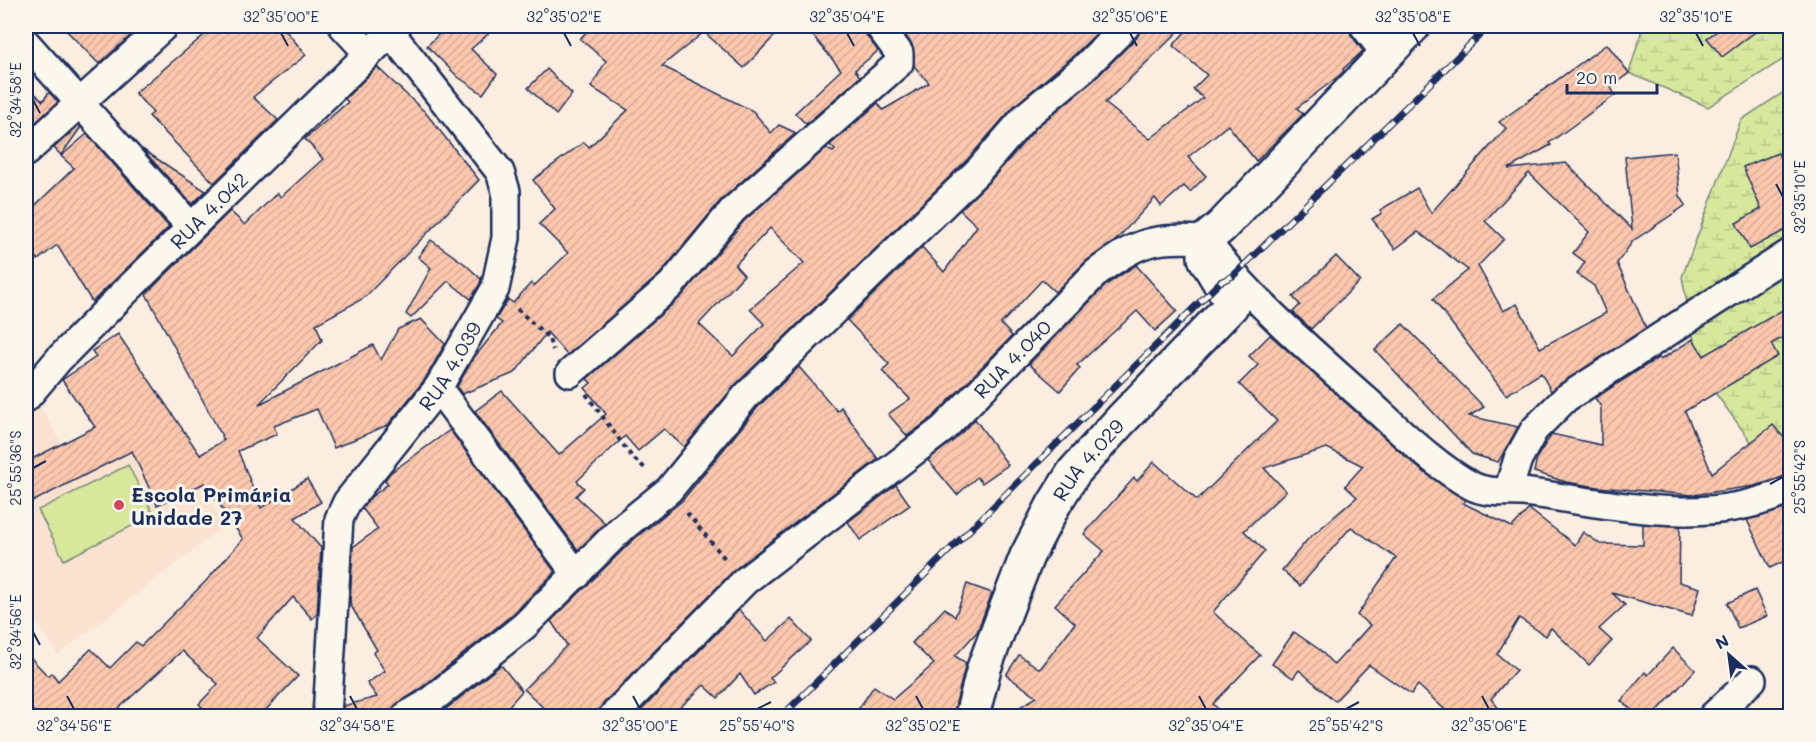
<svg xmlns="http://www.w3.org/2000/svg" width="1816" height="742" font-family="Mali,sans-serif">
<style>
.built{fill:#fbe2d0}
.wetland{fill:url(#wetland-marsh);stroke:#798b7c;stroke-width:1.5}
.pitch{fill:#d7e79b;stroke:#798b7c;stroke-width:1.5}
.building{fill:url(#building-hatch);stroke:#1b2f5e;stroke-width:1.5;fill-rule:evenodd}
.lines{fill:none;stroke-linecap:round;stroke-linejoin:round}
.minor-casing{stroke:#1b2f5e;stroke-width:32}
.tertiary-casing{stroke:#1b2f5e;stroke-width:38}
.path{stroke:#1b2f5e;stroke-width:4;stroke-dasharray:4.5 4.5;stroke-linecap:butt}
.minor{stroke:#fbf7ec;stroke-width:27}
.tertiary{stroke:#fbf7ec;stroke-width:33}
.rail-casing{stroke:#1b2f5e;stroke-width:7}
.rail{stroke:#fbf7ec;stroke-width:4.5;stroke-dasharray:14;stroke-linecap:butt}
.ticks{fill:none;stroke:#1b2f5e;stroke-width:2}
.poi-dot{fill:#d1495b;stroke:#fbf7ec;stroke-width:2}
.labels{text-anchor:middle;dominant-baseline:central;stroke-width:6;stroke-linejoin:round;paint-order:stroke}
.street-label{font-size:20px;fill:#1b2f5e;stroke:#fbf7ec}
.poi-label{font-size:20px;font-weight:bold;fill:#1b2f5e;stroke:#fbf7ec;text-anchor:start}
.neatline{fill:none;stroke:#1b2f5e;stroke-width:2}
.ticks-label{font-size:15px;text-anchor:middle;fill:#1b2f5e}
</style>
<defs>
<pattern id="wetland-marsh" width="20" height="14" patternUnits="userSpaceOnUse" patternTransform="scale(1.5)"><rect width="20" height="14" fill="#d7e79b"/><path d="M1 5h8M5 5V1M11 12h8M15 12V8" fill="none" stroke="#b8c688"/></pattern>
<pattern id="building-hatch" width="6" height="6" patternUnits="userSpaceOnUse" patternTransform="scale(1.5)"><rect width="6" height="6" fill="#fcc7ad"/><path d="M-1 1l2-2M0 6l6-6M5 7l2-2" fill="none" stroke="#d7ab97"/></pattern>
</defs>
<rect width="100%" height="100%" fill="#fbeddf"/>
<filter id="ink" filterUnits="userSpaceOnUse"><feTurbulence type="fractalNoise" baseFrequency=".0167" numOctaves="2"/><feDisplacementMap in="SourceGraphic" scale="12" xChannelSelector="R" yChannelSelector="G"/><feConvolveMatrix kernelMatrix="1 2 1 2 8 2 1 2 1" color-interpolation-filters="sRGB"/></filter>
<g filter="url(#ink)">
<polygon class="built" points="162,394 223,527 58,655 35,619 28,625 26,621 26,419 39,403 62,444"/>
<g class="wetland">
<polygon points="1643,26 1790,26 1790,55 1708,107 1629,73"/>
<polygon points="1790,88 1790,492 1787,491 1700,372 1682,277 1741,120"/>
</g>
<polygon class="pitch" points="128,465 154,515 64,560 38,510"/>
<g class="building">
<polygon points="62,26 141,26 99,64"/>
<polygon points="215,26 282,26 306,55 253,97 278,120 214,183 149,116 153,113 135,93"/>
<polygon points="447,26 497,26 471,49 497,74 483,94 458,77 427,46"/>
<polygon points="591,26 784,26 744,68 704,32 662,66 753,111 771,133 779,125 796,133 721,200 660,274 567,355 547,332 515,373 462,394 457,387 473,359 502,323 496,319 508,299 513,303 531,283 534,286 568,253 539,224 555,209 533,180 584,142 589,147 628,110 591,87 606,61 580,39"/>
<polygon points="805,26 864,26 866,35 878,51 855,70 860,77 806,124 795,113 841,70"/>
<path d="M898,26H1104L1072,57L1014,106L968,159L735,385L684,447L664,429L638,451L625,436L577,481L584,488L576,496L605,523L578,550L475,411L502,391L559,455L606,414L585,388L591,383L587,379L681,297L744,221L826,148L833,152L835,150L830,145L878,103L883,110L929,83L914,66L912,44ZM770,228L804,263L750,309L764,324L733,356L699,324L744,275L735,265Z"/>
<polygon points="1141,26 1184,26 1105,103 1150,139 1203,98 1193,89 1207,75 1173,46 1190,26 1349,26 1351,35 1363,51 1343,69 1344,71 1340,75 1297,108 1303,114 1256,161 1228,125 1188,157 1206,176 1190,192 1184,186 1161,206 1155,198 1115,241 1086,261 1055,292 1042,280 1001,324 1012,336 933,417 907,436 888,414 910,399 882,371 889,364 847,320 922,247 944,272 977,226 960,210 991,180 1037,127 1093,81 1137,37"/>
<polygon points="1725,26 1763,26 1722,57 1707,38"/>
<path d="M1607,44L1629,73L1611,87L1615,95L1549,143L1551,145L1508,169L1566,163L1632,229L1625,157L1675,152L1680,196L1686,205L1633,241L1617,263L1646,328L1551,391L1541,373L1506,395L1433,299L1468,270L1418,232L1395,249L1372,219L1382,213L1380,210L1417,188L1431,213L1506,128L1499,122ZM1529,173L1589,232L1573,253L1585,262L1577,274L1594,286L1606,313L1540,348L1517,304L1503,311L1478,266L1504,239L1485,221Z"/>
<polygon points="377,67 425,112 479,180 364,298 316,324 322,340 258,405 373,345 381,360 398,329 421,319 445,344 425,379 388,425 334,448 317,409 274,426 277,434 238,451 261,508 307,479 321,502 295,518 321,548 317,614 312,619 293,597 257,638 298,676 259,717 211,717 199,704 218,684 182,651 109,717 38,717 26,702 26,653 48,676 52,673 58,681 91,649 110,668 136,642 141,646 206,581 243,539 205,483 157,505 132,451 26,505 26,462 95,427 62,380 96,357 92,351 118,334 200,455 224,440 146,294 230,211 245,225 277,193 281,197 323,159 305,139 348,102 345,99"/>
<polygon points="547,69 572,94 556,115 528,88"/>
<polygon points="26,85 43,101 49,92 58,102 26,131"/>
<polygon points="79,125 81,127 61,155 54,148"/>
<polygon points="87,134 169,227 92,302 57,245 38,260 26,245 26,214 74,168 61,156"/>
<polygon points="142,149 206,191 192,204"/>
<polygon points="1778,153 1791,182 1791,227 1750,249 1736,223 1761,209 1743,167"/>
<polygon points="431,240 465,264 481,279 480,283 471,299 448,281 411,318 406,314 431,268 418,257"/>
<polygon points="1336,256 1360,281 1311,329 1293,312 1300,305 1293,297"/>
<polygon points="1136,265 1177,311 1155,331 1137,311 1077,365 1080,368 1060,391 1029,364 1107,284"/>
<polygon points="1791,305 1791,333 1771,344 1778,356 1685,411 1712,473 1773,425 1791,446 1791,475 1754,486 1693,495 1598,487 1566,482 1534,472 1537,457 1552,434 1601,445 1601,407 1595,398 1659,357 1660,360 1693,339 1704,356"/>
<polygon points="1403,324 1484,407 1469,416 1518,427 1498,462 1472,454 1375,350"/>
<polygon points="1270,335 1421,470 1466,500 1463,503 1512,527 1529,509 1575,545 1583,532 1600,544 1643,545 1643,524 1680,526 1679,582 1700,588 1692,616 1612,593 1625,605 1599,629 1612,641 1589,665 1551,628 1546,636 1519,618 1497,654 1516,670 1491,699 1506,717 1453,717 1418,685 1411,694 1369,665 1335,701 1299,670 1293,678 1272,664 1294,632 1320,650 1334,665 1370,625 1357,615 1396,558 1351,527 1300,586 1282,570 1308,539 1357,497 1345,486 1363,466 1327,448 1264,468 1286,491 1244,531 1265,551 1213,612 1260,655 1213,704 1226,717 1003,717 1037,697 1006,675 1019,655 1040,669 1075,623 1055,605 1104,551 1084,534 1134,478 1137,481 1154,462 1197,500 1277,421 1239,384 1258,365 1249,356"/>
<polygon points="799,367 837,411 841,407 878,459 734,570 602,705 598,717 553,717 524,689 567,645 551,621 633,540 682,501 758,407"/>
<polygon points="975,419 1008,465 982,483 977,477 957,495 928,460 954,440"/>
<polygon points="450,430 555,572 513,614 416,692 398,703 390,717 343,717 343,706 377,697 367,683 385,671 373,653 377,650 350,604 353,547 378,529 362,508 371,497 388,484 385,480 390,473"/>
<polygon points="896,485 910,505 860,540 848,522"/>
<polygon points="1791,507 1791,558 1770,568 1747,520"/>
<polygon points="967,584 992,593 977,632 955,656 966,663 954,711 950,717 853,717 874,686 893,699 934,664 912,643 945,608 955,617"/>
<polygon points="1755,590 1767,616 1738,628 1727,603"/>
<polygon points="739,610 767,641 791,619 811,641 770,678 774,682 754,695 740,674 718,698 704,685 670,717 635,717"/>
<polygon points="1673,648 1695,670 1652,717 1640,717 1621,701 1645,672 1648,675"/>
<polygon points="501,665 522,691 499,717 436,717"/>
</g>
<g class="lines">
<defs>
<g id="minor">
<polyline points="343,26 367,52"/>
<polyline points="1364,26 1385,53"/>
<polyline points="26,43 191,227"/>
<polyline points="26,152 164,26"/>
<polyline points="570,373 671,285 733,210 899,63 899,53 879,26"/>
<polyline points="438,388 577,575"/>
<path id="s1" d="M26,398L59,359L123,294L397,26"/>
<polyline points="1508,491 1518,459 1534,430 1566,398 1790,253"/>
<path id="s2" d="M327,716L339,519L347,502L438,388L495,289L506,238V191L500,172L390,32"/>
<polyline points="406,716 425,705 524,626 622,528 669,490 746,396 979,170 1026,116 1083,69 1126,26"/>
<path id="s3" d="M613,716L745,581L943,429L1097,272C1139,241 1153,237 1205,240C1251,300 1310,350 1366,400C1397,428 1436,467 1472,486C1490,495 1512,490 1531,493C1617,505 1706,528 1790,490"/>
<polyline points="1713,716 1752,680"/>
</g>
<g id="tertiary">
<path id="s4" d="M972,716L984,668L1007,607L1027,556L1054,504L1074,472L1121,420L1231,306V301L1205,258V240L1221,227L1413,26"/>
</g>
</defs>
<use href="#minor" class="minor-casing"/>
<use href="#tertiary" class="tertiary-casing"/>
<g class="path">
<polyline points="517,309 548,337 553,350"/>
<polyline points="586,394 632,457 647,470"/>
<polyline points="687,513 726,560"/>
</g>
<use href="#minor" class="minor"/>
<use href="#tertiary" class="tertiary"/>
<defs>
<polyline id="rail" points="782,716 1220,282 1233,276 1489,26"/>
</defs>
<use href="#rail" class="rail-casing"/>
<use href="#rail" class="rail"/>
</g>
</g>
<path class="ticks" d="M281,33L288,46M564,33L571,46M847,33L854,46M1130,33L1137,46M1413,33L1420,46M1696,33L1703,46M33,100L40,113M1776,184L1783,197M33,468L46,461M1770,484L1783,477M33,632L40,645M67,696L74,709M350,696L357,709M633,696L640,709M916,696L923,709M1199,696L1206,709M1482,696L1489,709M757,709L771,702M1346,709L1359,702"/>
<circle class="poi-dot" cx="119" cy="505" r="6"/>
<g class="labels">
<g class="street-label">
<text stroke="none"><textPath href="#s1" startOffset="262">RUA 4.042</textPath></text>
<text stroke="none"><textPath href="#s3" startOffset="537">RUA 4.040</textPath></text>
<text stroke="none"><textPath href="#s2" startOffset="387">RUA 4.039</textPath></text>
<text stroke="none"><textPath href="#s4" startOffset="284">RUA 4.029</textPath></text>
</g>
<g class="poi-label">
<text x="131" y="494">Escola Primária<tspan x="131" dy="23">Unidade 27</tspan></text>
</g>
</g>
<rect width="1816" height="742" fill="none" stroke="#fbf7ec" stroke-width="66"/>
<g transform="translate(1729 655) rotate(332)" stroke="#fbf7ec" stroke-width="4.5" paint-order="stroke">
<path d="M0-4.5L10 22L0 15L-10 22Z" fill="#1b2f5e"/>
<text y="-9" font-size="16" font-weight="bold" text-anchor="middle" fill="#1b2f5e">N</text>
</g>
<path d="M1567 84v9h90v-9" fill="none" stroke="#1b2f5e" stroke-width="3"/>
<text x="1576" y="84" font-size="18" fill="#1b2f5e" stroke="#fbf7ec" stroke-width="4.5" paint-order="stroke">20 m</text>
<rect x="33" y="33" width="1750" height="676" class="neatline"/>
<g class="ticks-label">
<text x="281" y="22">32°35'00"E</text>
<text x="564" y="22">32°35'02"E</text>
<text x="847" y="22">32°35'04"E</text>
<text x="1130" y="22">32°35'06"E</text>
<text x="1413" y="22">32°35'08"E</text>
<text x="1696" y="22">32°35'10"E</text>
<text transform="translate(16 100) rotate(-90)" y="5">32°34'58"E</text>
<text transform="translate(1800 197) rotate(-90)" y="5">32°35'10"E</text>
<text transform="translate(16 468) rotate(-90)" y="5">25°55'36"S</text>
<text transform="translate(1800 477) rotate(-90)" y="5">25°55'42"S</text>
<text transform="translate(16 632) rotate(-90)" y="5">32°34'56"E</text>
<text x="74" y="731">32°34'56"E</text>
<text x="357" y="731">32°34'58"E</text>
<text x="640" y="731">32°35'00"E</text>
<text x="757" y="731">25°55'40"S</text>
<text x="923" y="731">32°35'02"E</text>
<text x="1206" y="731">32°35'04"E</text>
<text x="1346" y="731">25°55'42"S</text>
<text x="1489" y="731">32°35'06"E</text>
</g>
</svg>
